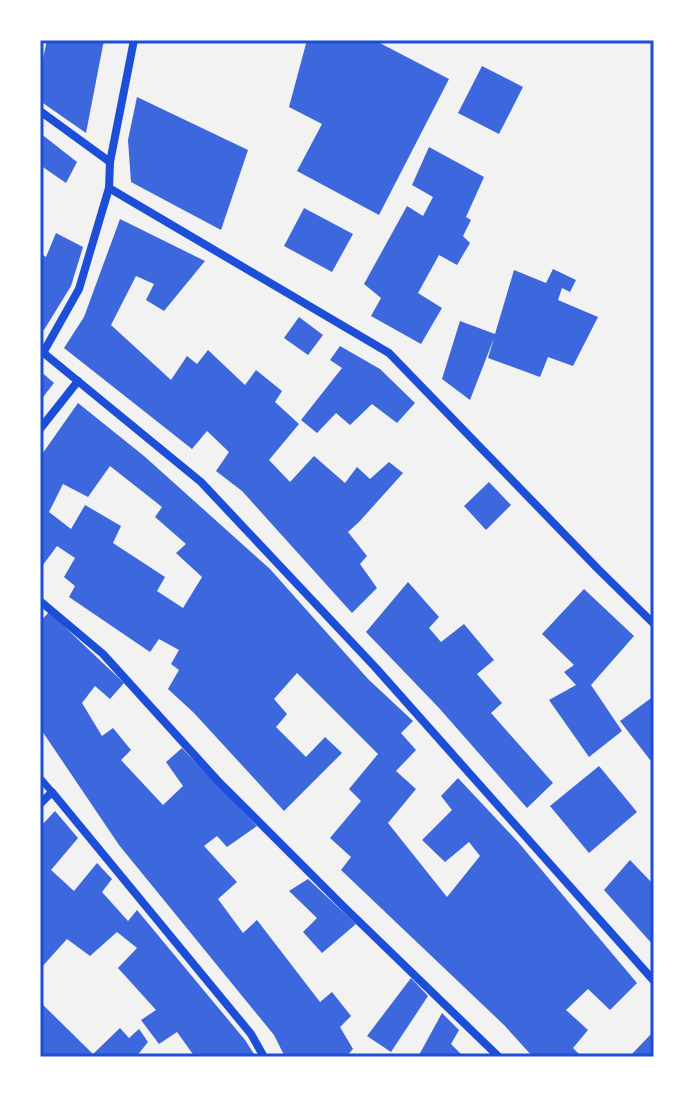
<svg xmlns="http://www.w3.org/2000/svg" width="694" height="1097" font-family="'Nunito Sans',sans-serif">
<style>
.building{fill:#3d67dc;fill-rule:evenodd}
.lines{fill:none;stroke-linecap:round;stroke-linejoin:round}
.pedestrian{stroke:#1d4ed8;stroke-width:7}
.minor{stroke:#1d4ed8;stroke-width:8}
.neatline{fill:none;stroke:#1d4ed8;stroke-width:3}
</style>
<rect width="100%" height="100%" fill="#f2f2f2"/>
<g class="building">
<polygon points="47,40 104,40 86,133 40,101 40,72"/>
<polygon points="307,40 374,40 449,79 379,215 297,171 322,124 289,107"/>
<polygon points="482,66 523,87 499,134 458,113"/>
<polygon points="137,97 248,150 221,230 131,182 128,140"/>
<polygon points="40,133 77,162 66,183 40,165"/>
<polygon points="429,147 484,177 466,217 471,220 463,236 470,243 457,265 439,255 418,293 442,308 421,344 371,316 381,298 364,284 407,206 423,216 433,197 412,185"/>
<polygon points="304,208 353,234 332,272 284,246"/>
<polygon points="120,219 205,261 164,311 146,300 154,284 136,276 111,325 171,380 187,356 197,364 208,350 245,385 256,370 282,391 275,402 299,424 269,460 290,482 314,456 345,483 357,467 370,479 389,462 403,473 359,522 348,532 367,556 360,564 377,588 352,613 242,491 216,471 229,452 207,431 192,449 64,348 84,317"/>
<polygon points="56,233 83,247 71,286 44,330 40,327 40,253 46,257"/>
<polygon points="553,269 576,280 570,292 562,288 558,300 598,317 573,366 548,357 540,377 488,358 494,338 470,400 442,379 460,321 495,334 514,270 546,283"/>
<polygon points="299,317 323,335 308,355 284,338"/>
<polygon points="340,346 380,369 415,403 397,423 372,404 350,425 336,413 317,433 301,420 342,368 330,360"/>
<polygon points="40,371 54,383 40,401"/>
<path d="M78,403L144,456L270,569L368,679L413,721L401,733L416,750L396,771L416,789L388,823L447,897L480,856L469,842L445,862L422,840L452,810L441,796L458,778L518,842L637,983L610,1010L588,989L566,1010L588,1030L573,1048L582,1057H533L504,1025L341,870L351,857L330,838L361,801L349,789L378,754L297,673L274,699L287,714L276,727L306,757L325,737L342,753L284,811L194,713L168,689L179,670L171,664L179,650L159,639L150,652L69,597L75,586L64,577L75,558L57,546L40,569V457ZM110,466L162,507L155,517L186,544L176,553L202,577L183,608L157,591L165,577L113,543L121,526L85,505L71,529L49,512L63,484L88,497Z"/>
<polygon points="489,482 511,505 486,530 464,506"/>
<polygon points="408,582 439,617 429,628 441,642 464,624 494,660 477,674 502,703 491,713 553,783 527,808 439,708 366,632"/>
<polygon points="584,589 634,636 591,685 622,731 589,757 549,700 576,685 564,672 574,665 542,634"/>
<polygon points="49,612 124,683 110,699 95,686 82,703 102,736 113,728 131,750 121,760 163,805 183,786 166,762 182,748 257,826 227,847 217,836 204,846 237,882 218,899 243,933 257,920 320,1002 332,992 351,1016 340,1027 353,1049 346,1057 285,1057 274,1035 119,845 40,728 40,622"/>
<polygon points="654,696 654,765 620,721"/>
<polygon points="599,766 637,812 589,853 550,806"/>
<polygon points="55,811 78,838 51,870 74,891 97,863 112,879 102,892 128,921 137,910 245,1040 256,1057 195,1057 177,1032 159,1044 141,1020 156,1010 118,968 137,948 117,932 90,956 67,939 40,969 40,827"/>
<polygon points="630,860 654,885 654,946 604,890"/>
<polygon points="308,879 356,924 322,953 303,932 317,918 289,891"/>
<polygon points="411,978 428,996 391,1052 367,1036"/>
<polygon points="40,1002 93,1054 120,1028 129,1038 139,1029 148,1042 136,1057 40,1057"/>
<polygon points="442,1013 459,1030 451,1044 464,1057 421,1057 419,1055"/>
<polygon points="654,1031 654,1057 629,1057"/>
</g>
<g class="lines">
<polyline class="pedestrian" points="40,778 52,792"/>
<g class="minor">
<polyline points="40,111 110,162"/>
<polyline points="109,188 389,353 598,569 654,624"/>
<polyline points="40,350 201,482 375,667 654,981"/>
<polyline points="43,353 79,289 109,188 110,162 134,40"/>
<polyline points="40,429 78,381"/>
<polyline points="40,601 103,654 218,781 343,906 499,1057"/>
<polyline points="40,804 52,792 251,1034 264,1057"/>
</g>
</g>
<rect width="694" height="1097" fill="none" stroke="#ffffff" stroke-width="84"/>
<rect x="42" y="42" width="610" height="1013" class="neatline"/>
</svg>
